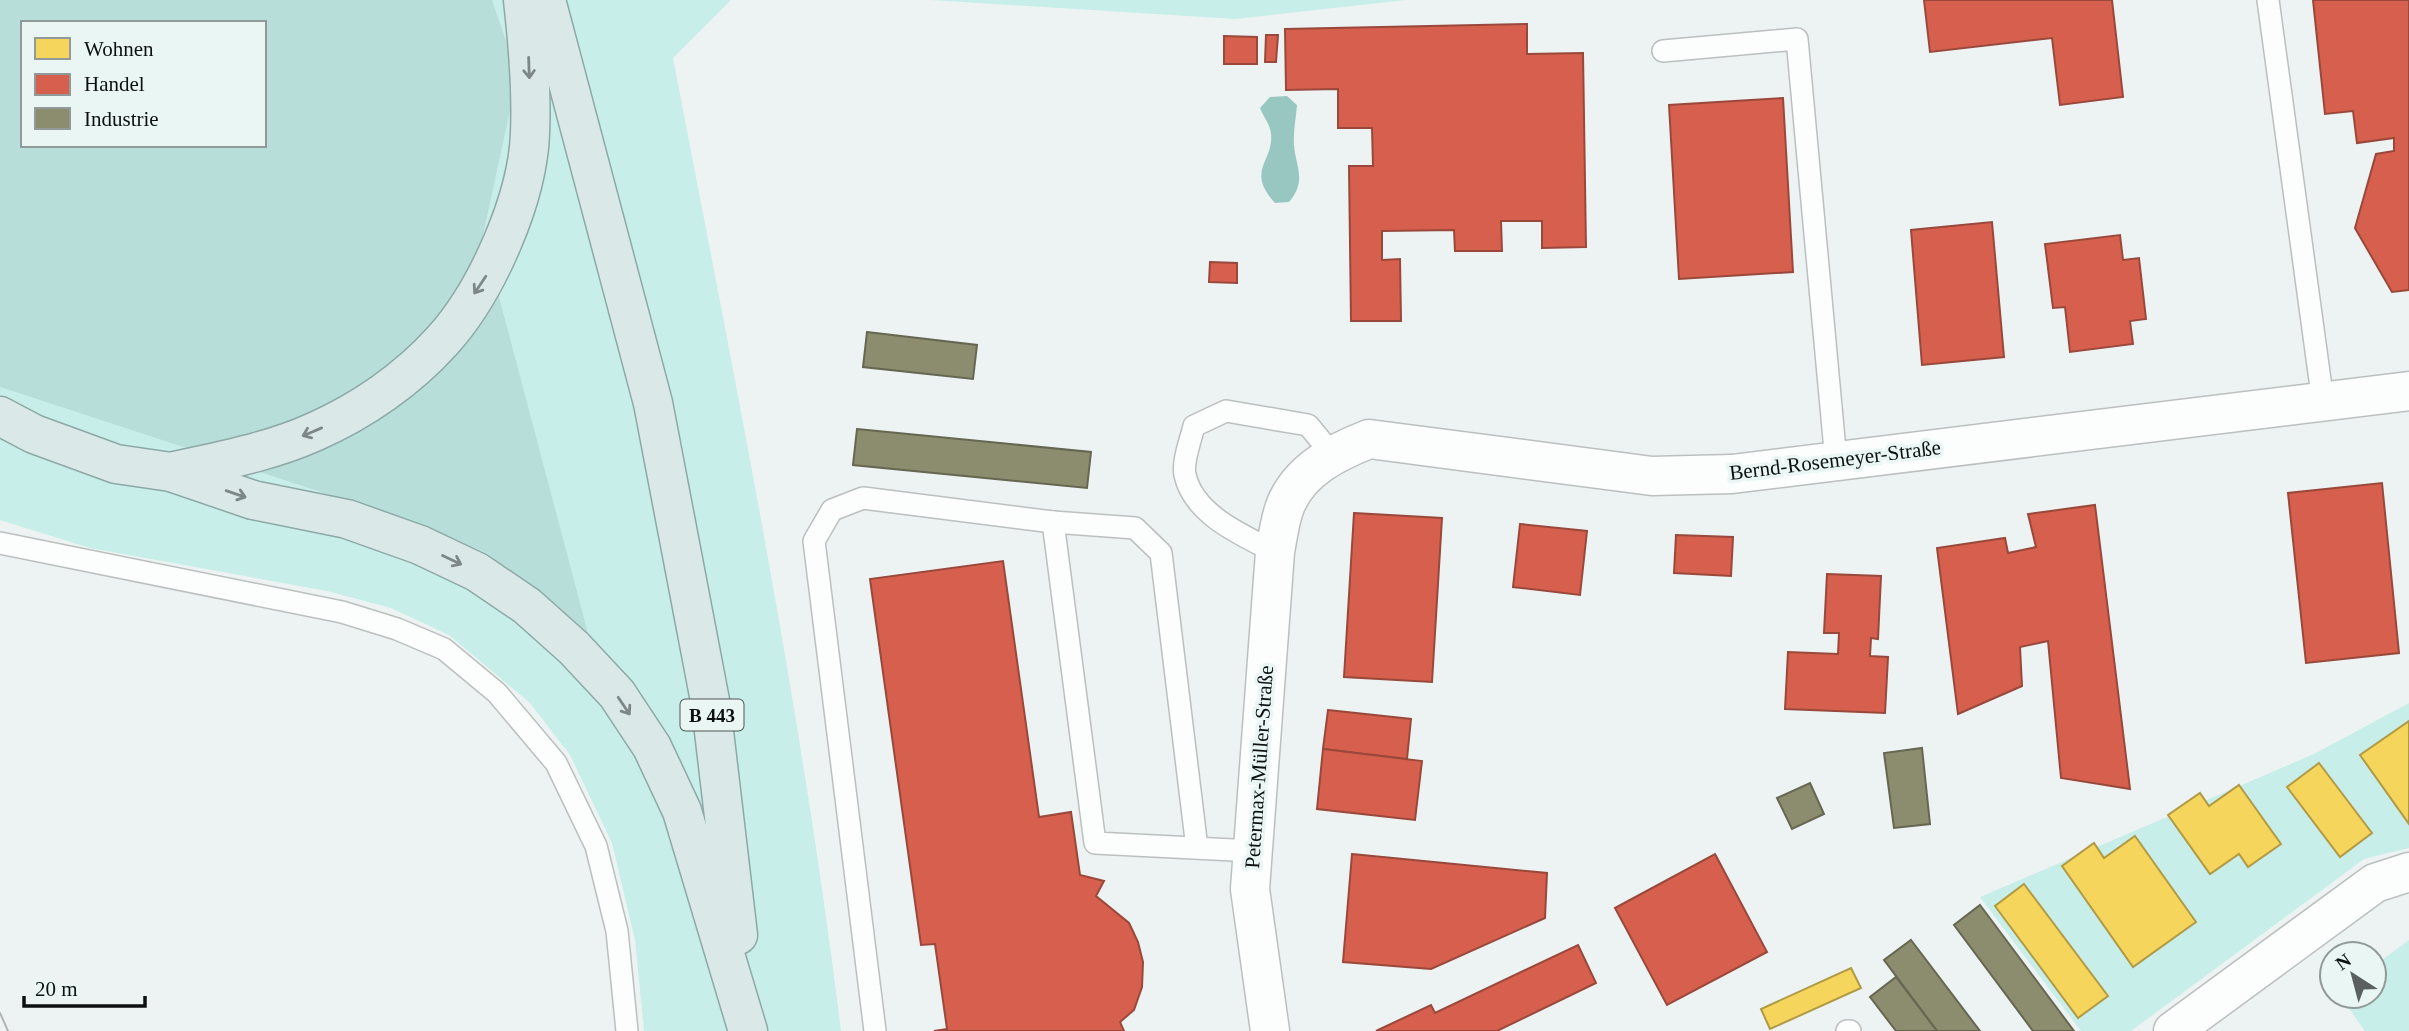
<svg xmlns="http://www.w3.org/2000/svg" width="2409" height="1031" font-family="Georgia,serif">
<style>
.green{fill:#c8eee9}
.forest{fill:#b8ded9;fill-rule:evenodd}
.water{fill:#98c7c1}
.homes{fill:#f6d55c;stroke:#b09a45;stroke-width:2}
.shops{fill:#d6604d;stroke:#99483b;stroke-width:2}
.industry{fill:#8c8c6e;stroke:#666752;stroke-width:2}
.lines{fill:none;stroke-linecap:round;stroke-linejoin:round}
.lane-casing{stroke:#bbc0bf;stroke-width:24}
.street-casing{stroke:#bbc0bf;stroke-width:41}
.primary-casing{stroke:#8ca9a6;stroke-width:41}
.lane{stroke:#fcfdfd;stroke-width:21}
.street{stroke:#fcfdfd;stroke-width:38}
.primary{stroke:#dae9e8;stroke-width:38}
.tram{stroke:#b3b4b4;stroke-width:2}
.oneway{stroke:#7d8787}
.labels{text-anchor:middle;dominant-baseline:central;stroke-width:7;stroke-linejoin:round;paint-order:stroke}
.shield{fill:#e9f6f4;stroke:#4e5554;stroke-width:2}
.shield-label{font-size:19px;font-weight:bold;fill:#0c1010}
.street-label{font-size:21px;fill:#0c1010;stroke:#e9f6f4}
</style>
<rect width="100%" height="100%" fill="#ecf3f2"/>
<g class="green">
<path d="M492,0H731L673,58C735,381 801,704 841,1031H644L635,940L612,843L570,755L530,703L449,635L391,608L327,591L90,548L0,520V387L430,528L488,554L588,635L483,236L518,74Z"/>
<polygon points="931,0 1406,0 1235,19"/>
<polygon points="2409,703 2409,848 2364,859 2131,1031 2081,1031 1980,897 2314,754"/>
<polygon points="2409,940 2409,1031 2365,1031 2340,996 2374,996 2374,966"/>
</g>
<path class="forest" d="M0,0H492L518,74L483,236L589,637L488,554L430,528L0,387ZM23,23H264V145H23Z"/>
<path class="water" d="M1287,96L1297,105C1296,118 1293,132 1294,145C1296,168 1307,181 1289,202L1275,203C1245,170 1274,162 1271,134C1271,126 1263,116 1260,108L1270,97Z"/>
<g class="homes">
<polygon points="2409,721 2409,824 2360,755"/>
<polygon points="2319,763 2372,833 2340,857 2287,787"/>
<polygon points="2239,785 2281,844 2248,867 2239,854 2210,874 2168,815 2200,793 2209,806"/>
<polygon points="2135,836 2196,922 2133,967 2062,866 2094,843 2104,858"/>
<polygon points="2024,884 2108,996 2078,1018 1995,906"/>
<polygon points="1851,968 1861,988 1770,1029 1761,1009"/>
</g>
<g class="shops">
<polygon points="1924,0 2112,0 2123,97 2060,105 2052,38 1930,52"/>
<polygon points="2313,0 2409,0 2409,290 2392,292 2355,228 2376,154 2394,151 2394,138 2357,143 2353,111 2325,114"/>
<polygon points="1527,24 1527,54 1583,53 1586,247 1542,248 1542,221 1501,221 1502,251 1455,251 1454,230 1382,231 1382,260 1400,259 1401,321 1351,321 1349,166 1373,166 1372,128 1338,128 1338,89 1286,90 1285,29"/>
<polygon points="1266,35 1278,35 1276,62 1265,62"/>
<polygon points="1224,36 1257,37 1257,64 1224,64"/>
<polygon points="1783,98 1793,272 1679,279 1669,105"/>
<polygon points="1992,222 2004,357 1922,365 1911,230"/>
<polygon points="2120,235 2123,260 2139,258 2146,319 2130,321 2133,344 2070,352 2065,307 2053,308 2045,244"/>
<polygon points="1210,262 1237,263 1237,283 1209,282"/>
<polygon points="2382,483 2399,653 2306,663 2288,493"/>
<polygon points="2095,505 2130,789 2061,778 2048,641 2020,647 2022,686 1958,714 1937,548 2005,538 2008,553 2036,547 2028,514"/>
<polygon points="1354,513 1442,518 1432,682 1344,677"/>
<polygon points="1520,524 1587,531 1580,595 1513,587"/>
<polygon points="1676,535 1733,537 1731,576 1674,573"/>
<polygon points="1003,561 1039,817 1071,812 1080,875 1104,881 1096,896 1129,923 1138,942 1143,962 1142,987 1134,1010 1120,1022 1124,1031 934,1031 947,1029 935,944 921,945 870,579"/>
<polygon points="1827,574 1881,576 1878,639 1871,638 1870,656 1888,657 1885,713 1785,709 1788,652 1838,654 1839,633 1824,633"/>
<polygon points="1328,710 1411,719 1407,759 1323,749"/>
<polygon points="1323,749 1422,761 1415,820 1317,809"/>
<polygon points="1352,854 1547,873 1545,918 1431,969 1343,962"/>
<polygon points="1715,854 1767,952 1667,1005 1615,908"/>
<polygon points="1578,945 1596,983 1497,1031 1376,1031 1431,1005 1435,1013"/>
</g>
<g class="industry">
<polygon points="867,332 977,345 973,379 863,367"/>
<polygon points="857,429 1091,452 1087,488 853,465"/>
<polygon points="1922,748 1930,824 1894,828 1884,753"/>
<polygon points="1810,783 1824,814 1792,829 1777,798"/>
<polygon points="1980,905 2074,1031 2033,1031 1954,925"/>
<polygon points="1911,940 1980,1031 1937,1031 1884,960"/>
<polygon points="1896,977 1937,1031 1896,1031 1870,997"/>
</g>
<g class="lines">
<defs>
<g id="lane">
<polyline points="2268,0 2323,402"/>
<polyline points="1663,51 1797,39 1836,461"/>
<polyline points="0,543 342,612 397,629 444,649 497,693 556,763 596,846 617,931 627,1031"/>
<path d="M1275,552C1242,535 1194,515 1185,475C1182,462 1191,439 1194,426L1226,411L1308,425L1332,454"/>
<polyline points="1197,848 1161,553 1135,528 1053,522 1095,843 1253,851"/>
<polyline points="875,1031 814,541 832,510 863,498 1053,522"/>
<polyline points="1847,1031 1850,1031"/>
</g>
<g id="street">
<path d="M1270,1031L1250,889L1275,552C1278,536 1280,518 1286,504C1301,469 1336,452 1369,439L1652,476L1732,474L2409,391"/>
<polyline points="2173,1031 2375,883 2409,872"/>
</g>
<g id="primary">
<polyline points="546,0 653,403 711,706 738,935"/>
<polyline points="0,416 34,434 116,464 171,472 253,500 347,519 420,545 477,572 527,606 574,648 617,694 652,747 682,811 748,1031"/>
<path d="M171,472C219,461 270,452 314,432C362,411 408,379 443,340C487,291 528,198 530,133C532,89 528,44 523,0"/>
</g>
</defs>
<use href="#lane" class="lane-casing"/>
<use href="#street" class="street-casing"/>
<use href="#primary" class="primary-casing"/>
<use href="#lane" class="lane"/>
<use href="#street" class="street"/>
<use href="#primary" class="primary"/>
<polyline class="tram" points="0,1013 8,1031"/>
</g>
<defs><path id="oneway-shaft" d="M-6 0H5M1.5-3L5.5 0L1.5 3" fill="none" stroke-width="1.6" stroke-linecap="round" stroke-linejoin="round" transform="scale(1.75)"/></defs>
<g class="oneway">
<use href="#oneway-shaft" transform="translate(529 68) rotate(88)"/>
<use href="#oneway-shaft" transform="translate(480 285) rotate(124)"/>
<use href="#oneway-shaft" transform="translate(312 432) rotate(157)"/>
<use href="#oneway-shaft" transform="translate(236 494) rotate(19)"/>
<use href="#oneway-shaft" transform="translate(452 560) rotate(25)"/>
<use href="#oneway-shaft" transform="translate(624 706) rotate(56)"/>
</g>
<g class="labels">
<rect class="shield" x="680.5" y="699.5" width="63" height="31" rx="5"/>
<g class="shield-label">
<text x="712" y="715">B 443</text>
</g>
<g class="street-label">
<text transform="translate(1835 460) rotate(-7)">Bernd-Rosemeyer-Straße</text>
<text transform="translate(1259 767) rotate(-86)">Petermax-Müller-Straße</text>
</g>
</g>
<rect x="21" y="21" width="245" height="126" fill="#e9f6f4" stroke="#919a99" stroke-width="2"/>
<rect x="35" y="38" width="35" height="21" fill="#f6d55c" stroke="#919a99" stroke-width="2"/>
<text x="84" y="56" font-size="21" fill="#0c1010">Wohnen</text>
<rect x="35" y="74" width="35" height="21" fill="#d6604d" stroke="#919a99" stroke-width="2"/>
<text x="84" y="91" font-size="21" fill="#0c1010">Handel</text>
<rect x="35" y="108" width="35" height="21" fill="#8c8c6e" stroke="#919a99" stroke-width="2"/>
<text x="84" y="126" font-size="21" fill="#0c1010">Industrie</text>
<g transform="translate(2353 975) rotate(324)"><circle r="33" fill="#e9f6f4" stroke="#919a99" stroke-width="2"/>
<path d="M0-5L12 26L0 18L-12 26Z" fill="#5a5f5f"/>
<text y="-10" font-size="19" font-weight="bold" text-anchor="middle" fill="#0c1010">N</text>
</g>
<path d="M24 996v10h121v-10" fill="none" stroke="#0c1010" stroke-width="3.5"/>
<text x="35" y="996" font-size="21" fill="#0c1010" stroke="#e9f6f4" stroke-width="5" paint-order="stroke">20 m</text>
</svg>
